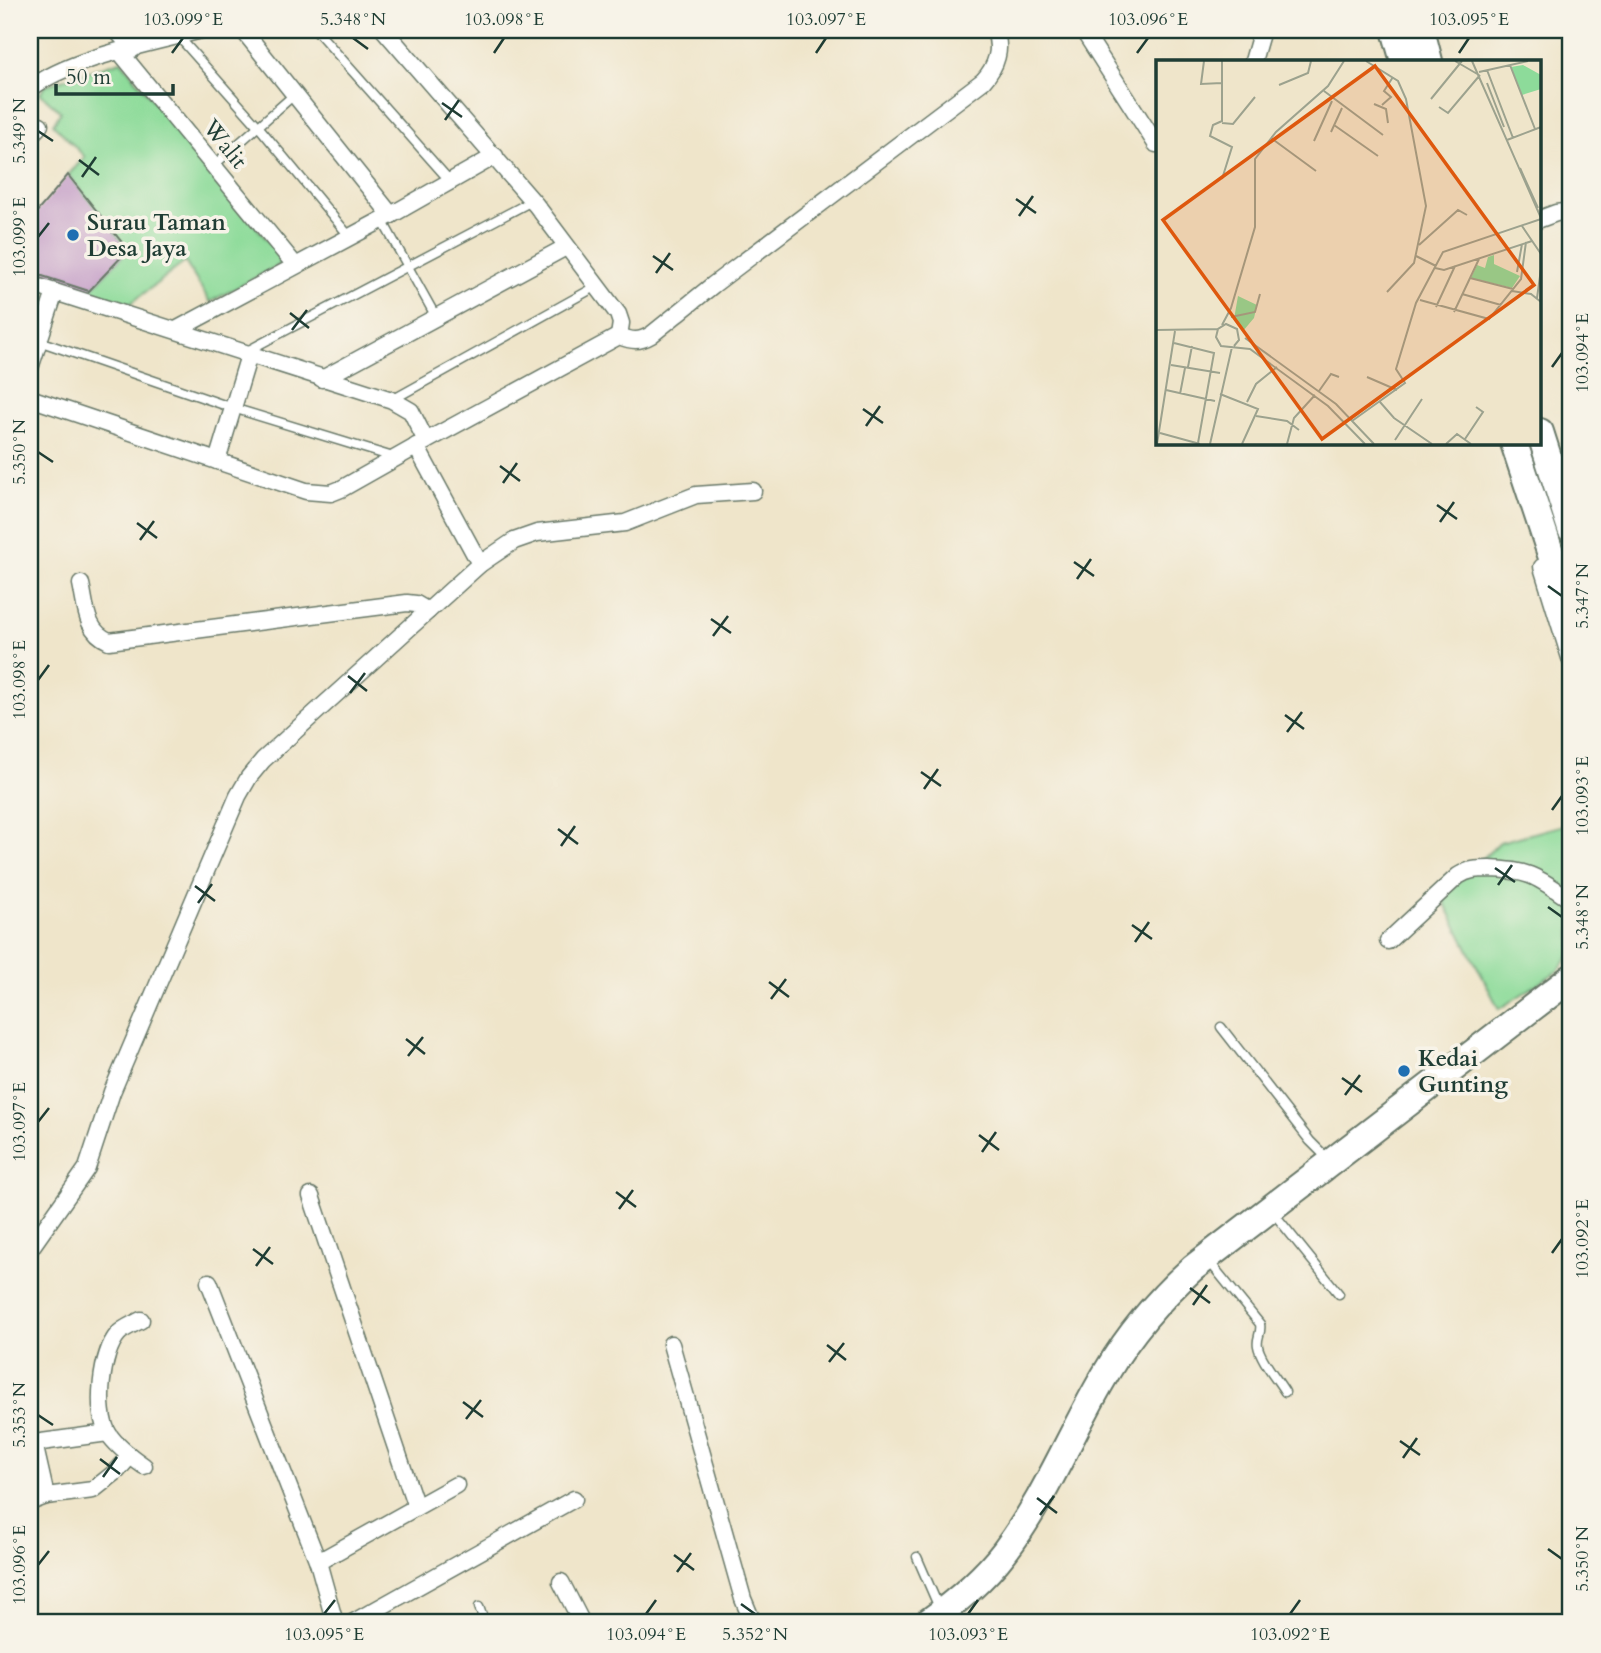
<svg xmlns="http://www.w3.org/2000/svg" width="1601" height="1653" font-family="Cardo,serif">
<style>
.green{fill:#8ddb9a;stroke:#568c67;stroke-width:2}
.building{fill:#bf95c4}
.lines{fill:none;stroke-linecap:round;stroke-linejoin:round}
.service-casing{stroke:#687868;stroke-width:11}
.minor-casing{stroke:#687868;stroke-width:19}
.primary-casing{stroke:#687868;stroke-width:30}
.trunk-casing{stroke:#687868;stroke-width:30}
.service{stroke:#fff;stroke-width:8}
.minor{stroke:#fff;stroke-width:16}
.primary{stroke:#fff;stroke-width:26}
.trunk{stroke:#fff;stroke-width:26}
.ticks{fill:none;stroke:#1f3d34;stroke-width:2.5}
.poi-dot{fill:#1f6fb2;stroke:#f7f3e8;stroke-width:2.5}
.labels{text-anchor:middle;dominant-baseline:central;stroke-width:7;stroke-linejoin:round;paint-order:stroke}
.street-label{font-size:23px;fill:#1f3d34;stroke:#f7f3e8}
.poi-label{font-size:23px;font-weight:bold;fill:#1f3d34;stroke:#f7f3e8;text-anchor:start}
.inset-road{fill:none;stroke:#9ca28e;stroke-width:2}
.view{fill:#de580e;fill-opacity:0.15;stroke:#de580e;stroke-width:3.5}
.inset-edge{fill:none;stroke:#1f3d34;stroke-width:3.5}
.neatline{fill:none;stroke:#1f3d34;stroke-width:2.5}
.ticks-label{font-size:18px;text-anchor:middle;fill:#1f3d34}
</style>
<rect width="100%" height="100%" fill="#f7f3e8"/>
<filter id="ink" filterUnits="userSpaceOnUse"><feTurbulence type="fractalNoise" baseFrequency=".0143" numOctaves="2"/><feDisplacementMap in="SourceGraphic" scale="14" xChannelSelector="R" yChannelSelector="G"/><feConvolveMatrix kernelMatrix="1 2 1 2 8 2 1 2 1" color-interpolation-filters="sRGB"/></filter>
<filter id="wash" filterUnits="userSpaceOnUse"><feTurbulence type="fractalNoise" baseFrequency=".00686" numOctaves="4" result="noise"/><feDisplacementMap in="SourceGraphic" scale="28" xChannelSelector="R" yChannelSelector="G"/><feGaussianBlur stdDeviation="1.57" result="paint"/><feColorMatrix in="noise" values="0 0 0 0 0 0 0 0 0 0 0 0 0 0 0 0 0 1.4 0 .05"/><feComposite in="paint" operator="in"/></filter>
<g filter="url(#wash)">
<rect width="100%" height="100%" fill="#efe5ca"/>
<g class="green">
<polygon points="121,61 285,262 210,302 185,262 130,304 89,291 128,250 68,175 85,157 53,124 61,112 40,93 46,85"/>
<polygon points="1571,823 1571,954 1559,970 1499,1009 1442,898 1500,842"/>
</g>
<g id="blocks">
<polygon class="building" points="68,175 128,250 89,291 30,272 30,220"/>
</g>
</g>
<g filter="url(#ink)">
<use href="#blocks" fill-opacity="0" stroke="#687868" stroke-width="2"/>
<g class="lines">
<defs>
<g id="service">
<polyline points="316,30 450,181"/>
<polyline points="179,37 258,126 350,237"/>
<polyline points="213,166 295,94"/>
<polyline points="382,220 436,317"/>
<polyline points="30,338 233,408 393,457"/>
<polyline points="247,351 532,201"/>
<polyline points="392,400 597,286"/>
<polyline points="1221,1027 1310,1141 1329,1160"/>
<polyline points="1272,1211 1339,1294"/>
<path d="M1208,1260L1260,1324C1262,1333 1256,1338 1258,1346C1260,1359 1278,1380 1285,1392"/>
<polyline points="917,1557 940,1610"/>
<polyline points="479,1607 485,1623"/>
<polyline points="438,1622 439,1623"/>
</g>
<g id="minor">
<polyline points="116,30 133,49"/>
<polyline points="243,30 391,215"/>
<polyline points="384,30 536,205 618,314 621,323 619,336"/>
<polyline points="1083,30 1156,144"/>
<polyline points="120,52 295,265"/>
<polyline points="1253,61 1262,30"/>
<path d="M30,89C69,58 152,43 201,30"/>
<polyline points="30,136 40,125"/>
<polyline points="1540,219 1556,213 1571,211"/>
<polyline points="30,284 392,400 411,411 426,441"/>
<polyline points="176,330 391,215 495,156"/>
<polyline points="30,368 55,292"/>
<polyline points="322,379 566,247"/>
<path d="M30,398L306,491L331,493L341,489L426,441L619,336C632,341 639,342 651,335L713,285L983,81C996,67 1003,48 994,30"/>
<polyline points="416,446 480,564"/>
<polyline points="217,461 249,355"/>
<polyline points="1542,567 1571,661"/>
<path d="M81,584C86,606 85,631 109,641L407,603L416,604L428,611"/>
<path d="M1388,941L1458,876C1469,869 1477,869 1490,869C1531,870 1538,878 1571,900"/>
<polyline points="311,1196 416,1507"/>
<polyline points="30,1249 87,1168 112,1092 238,796 249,777 263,760 480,564 514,541 537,533 625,523 696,495 753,491"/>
<polyline points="209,1282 318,1562 335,1623"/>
<path d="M141,1320C134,1324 123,1328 118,1334C101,1353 95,1411 108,1433C116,1446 131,1457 144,1466"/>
<polyline points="671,1344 743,1599 753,1623"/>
<polyline points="46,1496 93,1490 117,1471 130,1456"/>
<polyline points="30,1502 46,1496 34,1443 108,1433"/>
<polyline points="318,1562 456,1485"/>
<polyline points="561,1582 582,1623"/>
<polyline points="352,1623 574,1499"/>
</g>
<path id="primary" d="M927,1623C956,1602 983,1580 1005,1551C1047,1496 1072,1429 1108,1370C1131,1331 1160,1298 1193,1268L1571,978"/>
<g id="trunk">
<polyline points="1395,30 1404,61"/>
<polyline points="1421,30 1429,61"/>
<polyline points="1540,432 1571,529"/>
<polyline points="1514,443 1571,615"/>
</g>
</defs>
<use href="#service" class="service-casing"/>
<use href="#minor" class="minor-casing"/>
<use href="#primary" class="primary-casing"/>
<use href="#trunk" class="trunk-casing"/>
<use href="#service" class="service"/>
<use href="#minor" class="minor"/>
<use href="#primary" class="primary"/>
<use href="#trunk" class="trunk"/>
</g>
</g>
<path class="ticks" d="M353,38L368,49M172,53L183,38M494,53L504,38M816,53L826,38M1137,53L1148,38M1459,53L1469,38M442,103L462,117M445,120L459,100M38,131L53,141M79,160L99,175M82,177L96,157M1016,199L1036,213M1019,216L1033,196M38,237L49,223M653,256L673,270M656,273L670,253M290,313L309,328M292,330L307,310M1552,367L1562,353M863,409L883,423M866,426L880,406M38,452L53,462M500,466L520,481M503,483L517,463M1437,505L1457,519M1440,522L1454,502M137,523L157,538M140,540L154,521M1074,562L1094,576M1077,579L1091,559M1548,586L1562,596M711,619L731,633M713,636L728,616M348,676L367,691M38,680L49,665M350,693L365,673M1285,715L1304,729M1287,732L1302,712M921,772L941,786M924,789L938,769M1552,810L1562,796M558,829L578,844M561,846L575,826M1495,868L1515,882M1498,885L1512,865M195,886L215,901M198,903L212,884M1548,907L1562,917M1132,925L1152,939M1135,942L1149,922M769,982L789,997M771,999L786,979M406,1039L425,1054M408,1056L423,1037M1342,1078L1362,1092M1345,1095L1360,1075M38,1122L49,1108M979,1135L999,1150M982,1152L996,1132M616,1192L636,1207M619,1209L633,1190M253,1249L273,1264M1552,1253L1562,1239M256,1266L270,1247M1190,1288L1210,1303M1193,1305L1207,1285M827,1345L846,1360M829,1362L844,1343M463,1402L483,1417M38,1415L53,1425M466,1419L481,1400M1400,1441L1420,1455M1403,1458L1417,1438M100,1459L120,1474M103,1477L117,1457M1037,1498L1057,1513M1040,1515L1054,1496M1548,1549L1562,1559M674,1555L694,1570M38,1565L49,1551M677,1572L691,1553M741,1604L755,1614M324,1614L335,1600M646,1614L656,1600M968,1614L978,1600M1290,1614L1300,1600"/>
<g class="poi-dot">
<circle cx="73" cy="235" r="7"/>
<circle cx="1404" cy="1071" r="7"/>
</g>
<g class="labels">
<g class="street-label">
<text transform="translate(225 144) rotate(51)">Walit</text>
</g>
<g class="poi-label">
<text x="87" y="222">Surau Taman<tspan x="87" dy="26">Desa Jaya</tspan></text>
<text x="1418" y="1058">Kedai<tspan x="1418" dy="26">Gunting</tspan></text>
</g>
</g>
<g transform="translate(1156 60)">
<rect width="385" height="385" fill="#efe5ca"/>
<path d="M367,5L385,15V29L366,35L355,7ZM338,195V204L364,216L356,228L315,218L321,205L329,208L332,197ZM82,236L101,245L98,258L87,271L78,259Z" fill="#8ddb9a"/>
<path class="inset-road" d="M48,1L45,24L66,23M66,1V61L57,65L54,76L76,87L66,119M210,1L242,21L250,39L270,146L258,203L231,232M299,1L323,15M316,1L385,158M354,5L379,69M331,10L357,78M323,12L372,1M331,23L348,67M123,25L152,13L155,1M168,31L227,75M275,39L306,1M218,44L230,49L232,63M226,45L235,37L228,31L237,17M283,47L292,53L324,15M66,63L77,64L99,37M178,65L222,96M175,72L186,48M115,78L160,111M351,80L385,67M158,81L176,41M364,108L382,148M366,166L385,194M263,185L302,150L311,155M260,196L280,206M279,208L288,210L376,181M361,212L366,184M314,218L357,229M356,231L375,234L385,242M306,234L345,245M381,238L385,209M264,240L333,259L365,219L370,182M280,247L299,206M298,252L323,199M75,257L99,252L104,234M66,265L75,248L99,167V99L120,72L172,26L188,1M0,270L62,269M89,278L180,344L218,384M18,283L58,293L42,383M78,286L83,280L81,269L70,264L62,269L60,277L65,286L94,289L172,346L209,384M15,305L64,313M32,307L36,286M211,317L241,330M10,330L59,341M163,331L175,314L183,317M24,334L29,308M64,334L102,349L86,384M91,342L100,324L121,307M224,342L238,358L276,384M100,356L131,361L143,370M196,361L249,323L240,309L260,243L287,192L385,159M4,373L44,384M309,379L327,352L320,347M239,380L266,339M1,384L19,271M54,384L76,287M131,384L138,358L159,335M290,384L301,374L315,384"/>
<path class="view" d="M219,6L378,225L166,379L7,160Z"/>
<rect width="385" height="385" class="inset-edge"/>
</g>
<rect width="1601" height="1653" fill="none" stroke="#f7f3e8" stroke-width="77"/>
<path d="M56 84v10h117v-10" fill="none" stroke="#1f3d34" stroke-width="3.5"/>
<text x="66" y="84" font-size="21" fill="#1f3d34" stroke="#f7f3e8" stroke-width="5" paint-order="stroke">50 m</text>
<rect x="38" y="38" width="1524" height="1576" class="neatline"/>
<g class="ticks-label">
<text x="183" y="25">103.099°E</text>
<text x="353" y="25">5.348°N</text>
<text x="504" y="25">103.098°E</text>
<text x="826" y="25">103.097°E</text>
<text x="1148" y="25">103.096°E</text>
<text x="1469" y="25">103.095°E</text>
<text transform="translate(19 131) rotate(-90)" y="6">5.349°N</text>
<text transform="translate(19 237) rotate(-90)" y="6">103.099°E</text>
<text transform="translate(1582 353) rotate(-90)" y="6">103.094°E</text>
<text transform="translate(19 452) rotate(-90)" y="6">5.350°N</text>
<text transform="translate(1582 596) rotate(-90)" y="6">5.347°N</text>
<text transform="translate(19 680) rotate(-90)" y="6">103.098°E</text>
<text transform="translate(1582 796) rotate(-90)" y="6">103.093°E</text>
<text transform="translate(1582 917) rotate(-90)" y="6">5.348°N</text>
<text transform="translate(19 1122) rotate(-90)" y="6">103.097°E</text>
<text transform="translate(1582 1239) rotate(-90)" y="6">103.092°E</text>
<text transform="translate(19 1415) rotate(-90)" y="6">5.353°N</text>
<text transform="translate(1582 1559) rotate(-90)" y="6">5.350°N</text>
<text transform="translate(19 1565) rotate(-90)" y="6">103.096°E</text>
<text x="324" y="1640">103.095°E</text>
<text x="646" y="1640">103.094°E</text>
<text x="755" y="1640">5.352°N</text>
<text x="968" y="1640">103.093°E</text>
<text x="1290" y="1640">103.092°E</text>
</g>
</svg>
